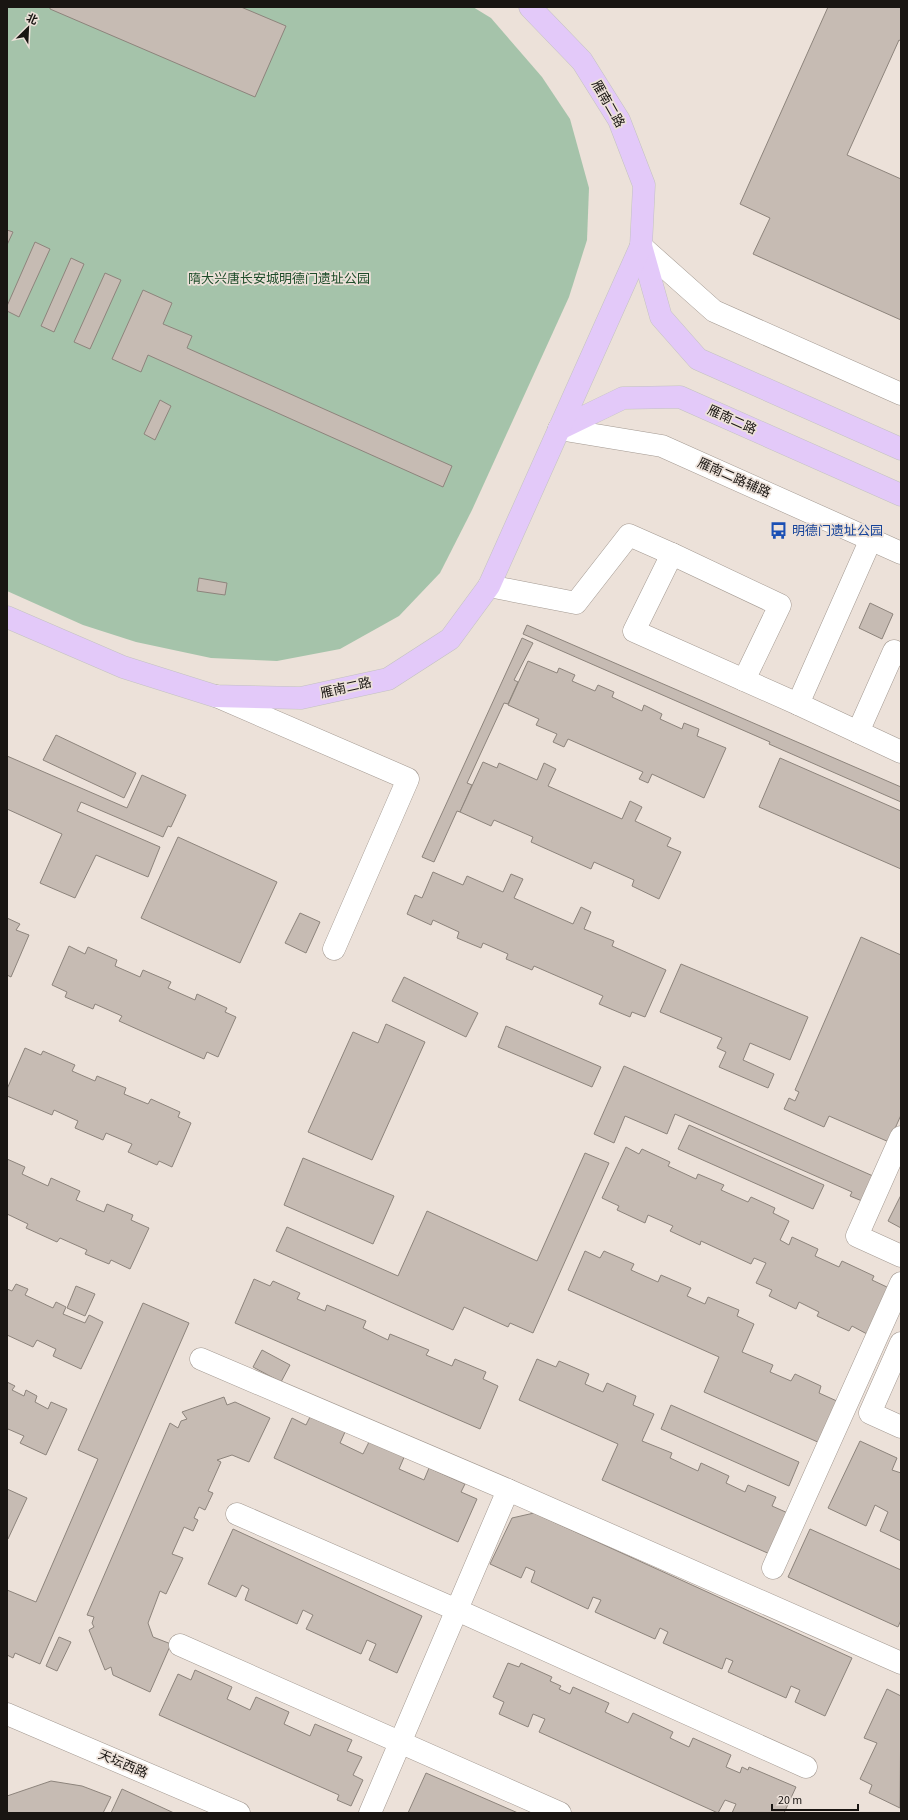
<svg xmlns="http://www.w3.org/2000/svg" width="908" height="1820" font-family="'Source Sans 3','Noto Sans SC',sans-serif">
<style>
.green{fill:#a5c3aa}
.building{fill:#c6bbb3;stroke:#8d847c}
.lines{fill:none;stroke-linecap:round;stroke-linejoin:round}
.minor-casing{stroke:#a39991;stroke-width:23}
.major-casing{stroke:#c3c2c1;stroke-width:23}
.minor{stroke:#fff;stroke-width:22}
.major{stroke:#e3c9f9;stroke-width:22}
.labels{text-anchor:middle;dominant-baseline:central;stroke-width:3.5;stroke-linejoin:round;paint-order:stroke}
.street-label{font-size:13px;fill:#191512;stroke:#ece1d9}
.park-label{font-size:13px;fill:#1d4c29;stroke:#ece1d9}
.transit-label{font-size:13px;fill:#164399;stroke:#ece1d9;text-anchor:start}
</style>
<rect width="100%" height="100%" fill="#ece1d9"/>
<polygon class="green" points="7,7 473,7 491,18 542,77 570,119 589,188 587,240 569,297 472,510 440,573 399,616 340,649 277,661 211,658 136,642 83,625 7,591"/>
<g class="building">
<polygon points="50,7 241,7 286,26 255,97 50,9"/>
<polygon points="828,7 901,7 901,41 899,40 847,155 901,179 901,320 753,254 770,218 740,204"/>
<polygon points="7,230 13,232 7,245"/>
<polygon points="35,242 50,249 19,317 7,311 7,306"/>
<polygon points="71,258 84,264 54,332 41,326"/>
<polygon points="105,273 121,280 90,349 74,342"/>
<polygon points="143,290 172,303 163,324 192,336 187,348 452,466 443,487 148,355 141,372 112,359"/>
<polygon points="160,400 171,406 155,440 144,434"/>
<polygon points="199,578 227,583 225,595 197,591"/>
<polygon points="870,603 893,614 882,639 859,628"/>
<polygon points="527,625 901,787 901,802 769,744 770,742 523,634"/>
<polygon points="522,638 533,643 514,680 518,682 508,704 504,703 467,783 472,785 460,812 457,811 434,862 422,857"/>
<polygon points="528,661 557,673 559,668 575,675 572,681 595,691 598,685 614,692 612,697 642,711 644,705 662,714 660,719 682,729 684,723 699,729 697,736 726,748 704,798 652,774 648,783 639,779 643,772 568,739 564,747 553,742 557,734 536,725 539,719 508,705"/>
<polygon points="56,735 136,773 124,798 43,760"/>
<polygon points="7,756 127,808 142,775 186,795 171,827 168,826 163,837 81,802 77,811 160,847 148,877 96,855 75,898 40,883 62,834 7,809"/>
<polygon points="780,758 901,811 901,869 759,807"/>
<polygon points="483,762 497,768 499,763 537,780 544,763 556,769 548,786 622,819 630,801 642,807 635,821 671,838 667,846 681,852 659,899 632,886 634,880 594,862 591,869 531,842 533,837 494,820 491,826 460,812"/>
<polygon points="178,837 277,882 240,963 141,918"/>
<polygon points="433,872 463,885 467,876 503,892 511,874 523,879 514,898 573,924 581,907 591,912 584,929 614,941 612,946 666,970 645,1017 632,1012 630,1017 599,1004 603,996 534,966 532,970 506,959 508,954 483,943 481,948 457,938 459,932 433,920 431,925 407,914 415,895 422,898"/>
<polygon points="300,913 320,922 306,953 285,943"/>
<polygon points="7,918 20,924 16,930 29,935 11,977 7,975"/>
<polygon points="861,937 901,955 901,1115 889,1142 829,1116 824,1127 784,1109 789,1098 795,1101 799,1092 795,1090"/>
<polygon points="69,946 85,954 88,947 117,960 115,966 140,977 143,970 171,982 168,988 195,1000 197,994 227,1008 225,1012 236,1017 218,1057 207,1052 204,1059 119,1021 122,1016 95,1004 93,1009 65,997 67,992 52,985"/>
<polygon points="681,964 808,1017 790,1060 750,1043 743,1060 774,1074 768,1088 719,1067 726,1052 717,1048 722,1038 660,1012"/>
<polygon points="404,977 478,1013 466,1037 392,1001"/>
<polygon points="386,1024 425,1042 372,1160 308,1132 353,1032 378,1043"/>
<polygon points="506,1026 601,1067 592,1087 498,1047"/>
<polygon points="25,1048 41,1055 43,1051 75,1065 72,1071 95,1081 97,1076 126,1088 124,1094 148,1104 151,1099 180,1112 178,1117 191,1123 172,1167 159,1161 157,1165 128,1152 132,1144 106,1133 103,1140 75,1128 78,1121 54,1110 52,1115 7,1096 7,1089"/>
<polygon points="624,1066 873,1176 862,1201 850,1196 852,1192 675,1114 667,1134 625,1116 614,1143 594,1134"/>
<polygon points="689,1125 824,1185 813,1209 678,1149"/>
<polygon points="626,1147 639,1154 642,1149 670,1162 668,1166 696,1179 698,1174 724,1185 721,1190 748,1202 751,1197 775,1208 773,1213 789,1221 780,1240 789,1245 792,1237 818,1249 815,1256 839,1267 842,1261 874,1276 872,1280 889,1288 867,1334 852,1326 849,1331 817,1316 819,1312 799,1302 796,1309 769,1296 772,1290 756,1283 766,1263 754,1258 751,1264 701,1241 700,1245 670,1231 673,1226 648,1215 645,1223 617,1210 619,1206 602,1198"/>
<polygon points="585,1153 609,1163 533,1333 510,1323 508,1327 464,1307 453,1330 276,1251 287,1227 398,1276 427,1211 537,1261"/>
<polygon points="303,1158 394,1196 373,1244 284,1205"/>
<polygon points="7,1159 25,1167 22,1174 48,1186 51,1178 80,1191 76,1200 104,1212 107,1204 133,1215 131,1220 149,1228 130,1269 111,1260 109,1264 85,1254 87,1250 60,1238 57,1242 26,1228 28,1224 7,1214"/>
<polygon points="901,1195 901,1228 888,1221"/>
<polygon points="585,1251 600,1258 604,1251 634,1264 631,1270 658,1282 661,1275 691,1288 687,1296 705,1304 708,1297 739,1310 737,1316 754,1324 742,1352 773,1365 770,1372 791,1381 795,1374 821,1386 819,1393 839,1402 820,1443 704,1392 719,1357 568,1290"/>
<polygon points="254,1279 270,1286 273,1281 300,1293 297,1299 325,1311 327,1305 366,1321 363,1328 388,1340 390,1334 429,1350 426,1355 452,1366 455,1359 486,1372 483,1379 498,1386 480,1429 235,1323"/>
<polygon points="16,1284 28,1289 25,1295 53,1308 56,1302 66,1307 63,1314 85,1323 89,1315 103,1322 81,1369 53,1356 56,1349 37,1340 33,1347 7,1335 7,1289 12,1291"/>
<polygon points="76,1286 95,1294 85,1316 67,1308"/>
<polygon points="143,1303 189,1323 40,1664 15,1653 13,1658 7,1655 7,1590 36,1602 98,1459 78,1450"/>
<polygon points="262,1350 290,1365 281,1382 253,1367"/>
<polygon points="537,1359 556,1367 559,1361 589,1374 585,1384 603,1392 607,1383 636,1396 633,1405 654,1414 642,1441 672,1453 670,1458 698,1471 701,1463 729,1476 726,1483 745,1492 748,1485 776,1497 772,1506 790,1514 772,1555 602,1480 618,1444 519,1400"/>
<polygon points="7,1382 15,1386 12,1390 24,1396 26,1390 37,1396 35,1402 48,1409 51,1402 67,1409 46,1455 20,1443 24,1436 8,1429 7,1431"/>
<polygon points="224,1397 227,1405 235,1402 270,1418 249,1462 232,1455 217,1460 221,1462 208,1491 213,1493 205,1510 199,1507 194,1518 198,1520 193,1531 184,1527 172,1554 183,1558 166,1594 160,1591 148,1623 153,1637 171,1644 150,1692 113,1675 111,1667 105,1670 89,1630 94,1627 92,1623 94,1617 87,1615 170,1423 178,1428 181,1421 187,1419 182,1412"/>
<polygon points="671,1405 799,1462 789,1486 661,1429"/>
<polygon points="310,1417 345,1432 340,1443 363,1454 370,1440 405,1455 399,1469 424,1480 429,1468 465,1484 461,1492 477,1499 458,1542 274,1458 292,1418 306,1425"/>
<polygon points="860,1441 897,1458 892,1470 901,1473 901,1541 880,1531 888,1512 875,1505 866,1526 828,1508"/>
<polygon points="7,1489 27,1498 8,1539 7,1538"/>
<polygon points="534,1513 852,1658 825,1716 795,1702 800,1690 791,1686 786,1698 728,1672 733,1661 726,1658 722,1669 663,1643 668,1632 660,1628 655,1639 595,1612 601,1600 593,1597 588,1609 531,1582 535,1571 526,1567 521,1578 490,1564 512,1518"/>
<polygon points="233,1529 422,1616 397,1673 369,1660 376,1644 367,1640 361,1654 306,1629 313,1615 303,1610 297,1624 245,1600 249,1589 242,1585 236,1597 208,1584"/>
<polygon points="810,1529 901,1570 901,1620 898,1627 788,1577"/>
<polygon points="59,1637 71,1642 57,1671 46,1666"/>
<polygon points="508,1663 519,1667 521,1663 552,1677 550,1681 561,1686 559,1689 570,1694 573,1687 609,1703 605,1712 628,1723 633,1713 673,1732 670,1738 689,1747 693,1738 731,1755 726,1767 740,1773 742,1767 748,1770 749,1767 796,1787 784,1813 732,1813 736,1804 725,1800 718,1813 539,1732 545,1719 533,1714 528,1727 499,1714 504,1702 493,1697"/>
<polygon points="195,1670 232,1687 227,1699 250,1710 256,1697 289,1712 284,1724 310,1736 315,1724 352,1740 347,1751 362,1757 353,1775 363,1780 351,1806 337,1800 339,1795 159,1715 178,1674 191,1680"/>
<polygon points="887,1689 901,1696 900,1808 869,1793 872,1785 860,1779 877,1743 864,1738"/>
<polygon points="426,1773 518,1813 408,1813"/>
<polygon points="51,1781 82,1786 111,1797 103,1813 7,1813 7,1796"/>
<polygon points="122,1789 174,1813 111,1813"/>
</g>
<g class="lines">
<defs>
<g id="minor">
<polyline points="641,246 714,311 901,394"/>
<polyline points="559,429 662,446 901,553"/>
<polyline points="871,539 798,704 901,752"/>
<polyline points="672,554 780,605 744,680"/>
<polyline points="489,586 576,603 629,535 672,554 634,631 798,704"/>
<polyline points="216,696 408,779 334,949"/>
<polyline points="858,732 894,651 901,655"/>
<polyline points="901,1137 857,1236 901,1256"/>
<polyline points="901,1343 870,1413 901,1427"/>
<polyline points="201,1359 508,1490"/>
<polyline points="237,1514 457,1610 806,1767"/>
<polyline points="773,1568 901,1283"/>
<polyline points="180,1645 560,1813"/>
<polyline points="7,1714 239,1813"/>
<polyline points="370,1813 508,1490 901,1663"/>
</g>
<g id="major">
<polyline points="641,246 661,317 698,359 901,449"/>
<polyline points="559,429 623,398 680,397 901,495"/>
<polyline points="7,617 123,667 215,696 301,698 388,679 450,639 489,586 641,246 644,185 619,120 582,61 530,7"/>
</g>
</defs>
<use href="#minor" class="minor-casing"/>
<use href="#major" class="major-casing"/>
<use href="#minor" class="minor"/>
<use href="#major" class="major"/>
</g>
<defs>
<symbol id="bus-bare" viewBox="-9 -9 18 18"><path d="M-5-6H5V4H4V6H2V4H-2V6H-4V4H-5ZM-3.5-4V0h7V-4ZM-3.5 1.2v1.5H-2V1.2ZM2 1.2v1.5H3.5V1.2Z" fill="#1a4fb4" stroke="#ece1d9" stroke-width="2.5" paint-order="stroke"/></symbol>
</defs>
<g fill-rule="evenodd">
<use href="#bus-bare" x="766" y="518" width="25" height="25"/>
</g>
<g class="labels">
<g class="street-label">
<text transform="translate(608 104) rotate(60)">雁南二路</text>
<text transform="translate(732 420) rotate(24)">雁南二路</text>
<text transform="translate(734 478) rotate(24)">雁南二路辅路</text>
<text transform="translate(346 688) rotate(-13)">雁南二路</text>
<text transform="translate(123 1764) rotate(23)">天坛西路</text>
</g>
<g class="park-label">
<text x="279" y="279">隋大兴唐长安城明德门遗址公园</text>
</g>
<g class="transit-label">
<text x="792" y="531">明德门遗址公园</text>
</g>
</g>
<rect width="908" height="1820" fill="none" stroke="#191512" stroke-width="16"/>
<g transform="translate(28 28) rotate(24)" stroke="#ece1d9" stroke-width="3" paint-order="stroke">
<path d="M0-3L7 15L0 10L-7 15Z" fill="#191512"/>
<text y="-6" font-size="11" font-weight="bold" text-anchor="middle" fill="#191512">北</text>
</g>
<path d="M772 1804v6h86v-6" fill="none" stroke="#191512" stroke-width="2"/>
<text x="778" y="1804" font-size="12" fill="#191512" stroke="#ece1d9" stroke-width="3" paint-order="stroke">20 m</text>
</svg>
